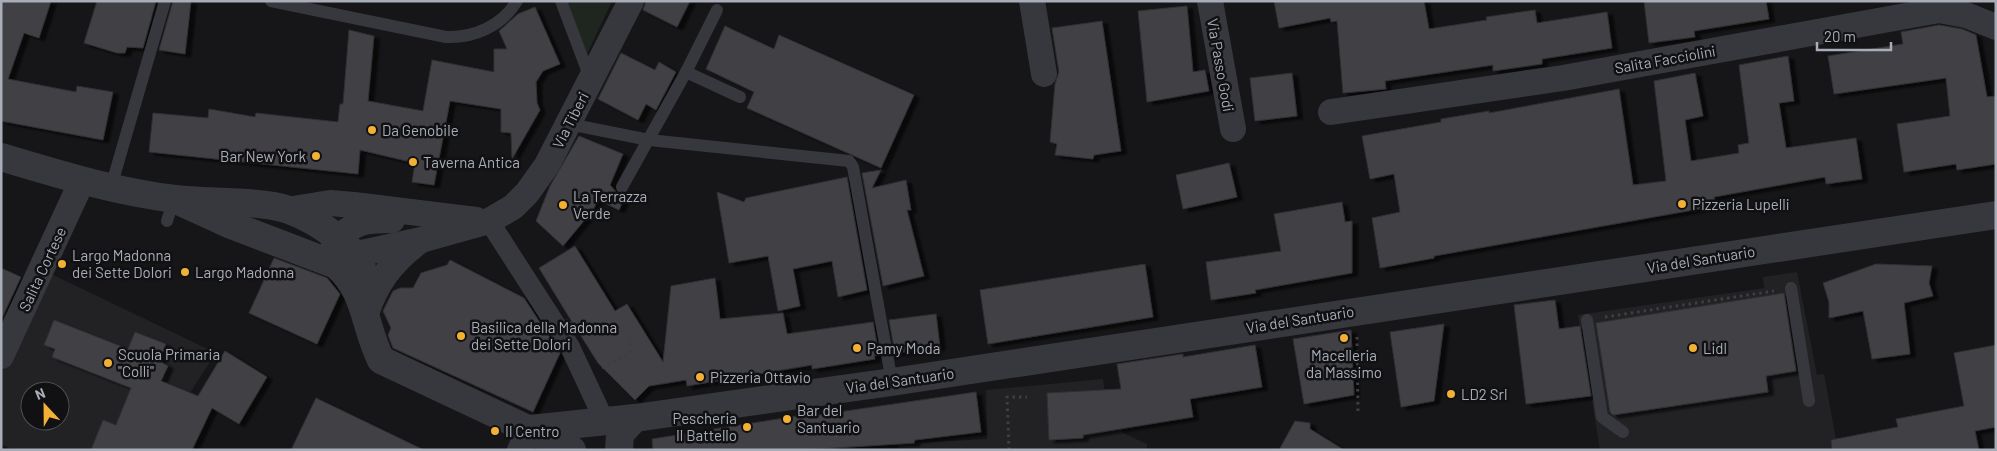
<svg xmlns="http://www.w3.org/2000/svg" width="1997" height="451" font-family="Barlow,sans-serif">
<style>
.built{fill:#222225;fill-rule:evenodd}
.green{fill:#1e261f}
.building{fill:#404145;stroke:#303034;filter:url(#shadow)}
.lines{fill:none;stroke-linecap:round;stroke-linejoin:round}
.path{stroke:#3d3f44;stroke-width:3;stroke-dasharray:2.5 4;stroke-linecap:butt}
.service{stroke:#37383d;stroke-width:12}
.pedestrian{stroke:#37383d;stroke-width:20}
.minor{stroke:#37383d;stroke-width:26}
.tertiary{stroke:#37383d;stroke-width:28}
.poi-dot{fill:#f2b134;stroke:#111113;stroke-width:2}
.labels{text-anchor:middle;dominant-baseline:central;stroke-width:5;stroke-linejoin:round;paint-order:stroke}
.street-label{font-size:15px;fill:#a8adb8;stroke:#111113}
.poi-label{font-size:15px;fill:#a8adb8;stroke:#111113;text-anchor:start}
</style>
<defs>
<filter id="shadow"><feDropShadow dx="5.5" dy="3" stdDeviation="1" flood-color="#0009"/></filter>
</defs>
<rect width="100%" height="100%" fill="#161618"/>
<g class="built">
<polygon points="1797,272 1817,375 1824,374 1838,450 1600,450 1578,315 1764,288 1763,277"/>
<path d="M49,273L216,353L174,417L158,450H12L1,444V373ZM30,391H60V421H30Z"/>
<polygon points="1103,379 1107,413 1119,414 1123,433 1147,444 1147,450 898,450 898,444 987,439 986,390"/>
</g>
<polygon class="green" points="567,1 612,1 587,54"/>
<g class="building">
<polygon points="1,1 51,1 39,38 24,33 8,79 76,92 77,86 113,92 103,140 1,121"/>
<polygon points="97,1 156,1 143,48 127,47 125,53 117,53 84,43"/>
<polygon points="173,1 191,1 185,54 159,50"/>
<polygon points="646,1 690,1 677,27 643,10"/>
<polygon points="1274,1 1424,1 1429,29 1487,20 1486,17 1535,10 1537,23 1607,12 1612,48 1542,59 1542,64 1493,71 1493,65 1385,81 1386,89 1343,93 1337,21 1331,22 1330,18 1279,28"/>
<polygon points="1644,1 1766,1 1769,19 1694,31 1695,37 1649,43"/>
<polygon points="1187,6 1193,72 1205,70 1209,91 1147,102 1138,11"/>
<polygon points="535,7 560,64 543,71 536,82 537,103 540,110 512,159 511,133 501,132 501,109 450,101 434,185 412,182 415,163 360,150 358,174 149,152 153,113 208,118 209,109 255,117 256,113 338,122 340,104 343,104 349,30 374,36 368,101 423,111 432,60 494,72 494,49 507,49 499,31 518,14"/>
<polygon points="1102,21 1121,151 1094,155 1093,159 1055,155 1057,144 1050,142 1055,84 1059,72 1052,28"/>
<polygon points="1939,25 1962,29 1976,35 1987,97 1996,96 1996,164 1957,170 1956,164 1904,172 1897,124 1950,116 1946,78 1834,94 1828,56 1903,44 1901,32"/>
<polygon points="725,26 774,49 779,35 914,95 881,168 747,108 754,92 706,69"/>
<polygon points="621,53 655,70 659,62 676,72 656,110 646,104 638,120 598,99"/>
<polygon points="1788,56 1794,101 1779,103 1786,148 1856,138 1862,179 1826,184 1825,177 1714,197 1716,206 1434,256 1434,258 1380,268 1372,218 1400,212 1394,174 1370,179 1362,136 1441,122 1441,119 1489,111 1489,113 1619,89 1633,185 1666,181 1654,81 1695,73 1703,116 1685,120 1691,161 1739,153 1738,145 1749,143 1739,65"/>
<polygon points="1292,73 1297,116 1255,121 1250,78"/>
<polygon points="579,136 623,154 610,185 618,194 626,194 619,210 598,200 593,210 563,246 536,221 550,186"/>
<polygon points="1229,163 1237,197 1183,209 1176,175"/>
<polygon points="881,170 872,188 906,180 911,210 907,210 924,276 883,286 862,173"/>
<polygon points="847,177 867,290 838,297 832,261 793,269 800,306 778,311 768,256 729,263 717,192 744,202 746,198"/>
<polygon points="1342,202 1345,222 1352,221 1352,273 1255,290 1256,293 1211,300 1206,262 1281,251 1274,214"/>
<polygon points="575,246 615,311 627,304 663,362 671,286 715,278 720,319 783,313 787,334 873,322 879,355 874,356 875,359 812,369 812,365 687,386 686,380 649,386 635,400 598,363 574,325 572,329 566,319 572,322 539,268"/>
<polygon points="274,258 327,278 340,294 317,344 249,313"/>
<polygon points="450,260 524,298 560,353 533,412 393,348 388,335 391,328 383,311 393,291 400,288 413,288 421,273 447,265"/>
<polygon points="1145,264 1153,317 988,344 980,290"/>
<polygon points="1876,264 1932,266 1929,283 1933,296 1904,303 1910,354 1872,359 1863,311 1829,318 1829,302 1823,283"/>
<polygon points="1,268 21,277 1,320"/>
<polygon points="1784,293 1796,371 1766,376 1768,392 1613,415 1610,412 1596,323"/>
<polygon points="1555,300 1559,329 1580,326 1591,396 1526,404 1514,305"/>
<polygon points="936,314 940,347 895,353 889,320"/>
<polygon points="54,320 128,349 135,332 166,344 159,361 168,366 161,381 198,396 225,351 267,377 239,424 212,408 192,450 91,450 103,420 116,425 131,388 52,357 55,349 44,345"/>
<polygon points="1444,324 1434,401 1401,407 1390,332"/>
<polygon points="1351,330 1354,395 1304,404 1293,339"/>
<polygon points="1255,345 1262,387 1190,399 1193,417 1083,435 1083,438 1049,440 1047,393 1121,389 1117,364 1183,354 1183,357"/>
<polygon points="1996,345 1996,427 1975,431 1979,450 1832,450 1831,440 1898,427 1896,419 1964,406 1954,353"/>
<polygon points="976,392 981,432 915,440 914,443 802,450 653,450 652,439 797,416 798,418"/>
<polygon points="316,398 424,450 291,450"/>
<polygon points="1295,421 1310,423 1310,429 1344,450 1279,450"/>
</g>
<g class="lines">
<g class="path">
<polyline points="1605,317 1774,291"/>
<polyline points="1357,337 1358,415"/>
<polyline points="602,368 630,353 629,335"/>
<polyline points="1009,450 1007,397 1027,397"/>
</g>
<g class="service">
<path d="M271,1L446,37C474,38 502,26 517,1"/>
<polyline points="561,1 590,78"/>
<polyline points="686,72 740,97"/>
<polyline points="569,124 649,140 849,161 853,167 892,382"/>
<polyline points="111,187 165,1"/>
<polyline points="622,187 686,72 717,10"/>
<polyline points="167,221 174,199"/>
<polyline points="1791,288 1809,401"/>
<polyline points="1587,320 1602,417 1623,432"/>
</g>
<polyline class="pedestrian" points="489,221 570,347 605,422"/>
<g class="minor">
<polyline points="1032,1 1044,74"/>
<polyline points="1210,1 1233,129"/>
<polyline points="1331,112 1563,78 1939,10 1966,15 1996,27"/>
<polyline points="287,210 330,203 354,205 476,220"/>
<polyline points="351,252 362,253 421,240 489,221 513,207 527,193 547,165 631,1"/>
<path d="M332,258C331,249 335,242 341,236C357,220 371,220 392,220"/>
<path d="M366,314C376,283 391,263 417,243"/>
<polyline points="1,356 82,181"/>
<polyline points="520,450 530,429"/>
</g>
<g class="tertiary">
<path d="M1,157C58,174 116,192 175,199C207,203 261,200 289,210C316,220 362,248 365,280"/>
<path d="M174,199L231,225L336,265C367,292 364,327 381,360L572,450"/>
<polyline points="530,429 635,418 892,382 1996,215"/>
<polyline points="619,450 620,434 635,418"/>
</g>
</g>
<g class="poi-dot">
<circle cx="372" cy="130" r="5"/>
<circle cx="316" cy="156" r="5"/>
<circle cx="413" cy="162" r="5"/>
<circle cx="1682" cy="204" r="5"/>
<circle cx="563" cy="205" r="5"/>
<circle cx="62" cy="264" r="5"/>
<circle cx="185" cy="272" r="5"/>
<circle cx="461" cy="336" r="5"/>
<circle cx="1344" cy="338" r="5"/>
<circle cx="857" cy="348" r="5"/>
<circle cx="1693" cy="348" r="5"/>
<circle cx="108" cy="363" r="5"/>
<circle cx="700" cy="377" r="5"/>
<circle cx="1451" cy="394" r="5"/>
<circle cx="787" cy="419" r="5"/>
<circle cx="747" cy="427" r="5"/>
<circle cx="495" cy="431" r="5"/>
</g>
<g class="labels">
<g class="street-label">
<text transform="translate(1665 59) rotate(-10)">Salita Facciolini</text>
<text transform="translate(1221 65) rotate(80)">Via Passo Godi</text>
<text transform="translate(570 120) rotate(-63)">Via Tiberi</text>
<text transform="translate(1701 259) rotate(-9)">Via del Santuario</text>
<text transform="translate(42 269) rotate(-65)">Salita Cortese</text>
<text transform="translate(1300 319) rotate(-9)">Via del Santuario</text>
<text transform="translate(900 380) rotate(-8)">Via del Santuario</text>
</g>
<g class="poi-label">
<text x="382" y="130">Da Genobile</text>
<text x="306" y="156" text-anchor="end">Bar New York</text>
<text x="423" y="162">Taverna Antica</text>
<text x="573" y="196">La Terrazza<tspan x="573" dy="17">Verde</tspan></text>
<text x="1692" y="204">Pizzeria Lupelli</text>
<text x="72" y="255">Largo Madonna<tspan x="72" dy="17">dei Sette Dolori</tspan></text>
<text x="195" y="272">Largo Madonna</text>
<text x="471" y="327">Basilica della Madonna<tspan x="471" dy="17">dei Sette Dolori</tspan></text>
<text x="867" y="348">Pamy Moda</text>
<text x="1703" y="348">Lidl</text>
<text x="118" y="354">Scuola Primaria<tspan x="118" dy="17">"Colli"</tspan></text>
<text x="1344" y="355" text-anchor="middle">Macelleria<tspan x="1344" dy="17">da Massimo</tspan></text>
<text x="710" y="377">Pizzeria Ottavio</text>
<text x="1461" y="394">LD2 Srl</text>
<text x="797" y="410">Bar del<tspan x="797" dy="17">Santuario</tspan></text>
<text x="737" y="418" text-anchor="end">Pescheria<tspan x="737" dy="17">Il Battello</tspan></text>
<text x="505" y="431">Il Centro</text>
</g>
</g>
<rect width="1997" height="451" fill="none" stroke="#a8adb8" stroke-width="5"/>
<g transform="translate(45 406) rotate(338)"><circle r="24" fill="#111113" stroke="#4d4f55"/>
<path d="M0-4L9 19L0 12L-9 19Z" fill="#f2b134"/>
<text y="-8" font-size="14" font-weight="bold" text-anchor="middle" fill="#a8adb8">N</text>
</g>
<path d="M1817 42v8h74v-8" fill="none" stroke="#a8adb8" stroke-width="2.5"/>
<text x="1824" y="42" font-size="15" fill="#a8adb8" stroke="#111113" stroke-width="4" paint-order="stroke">20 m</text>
</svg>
